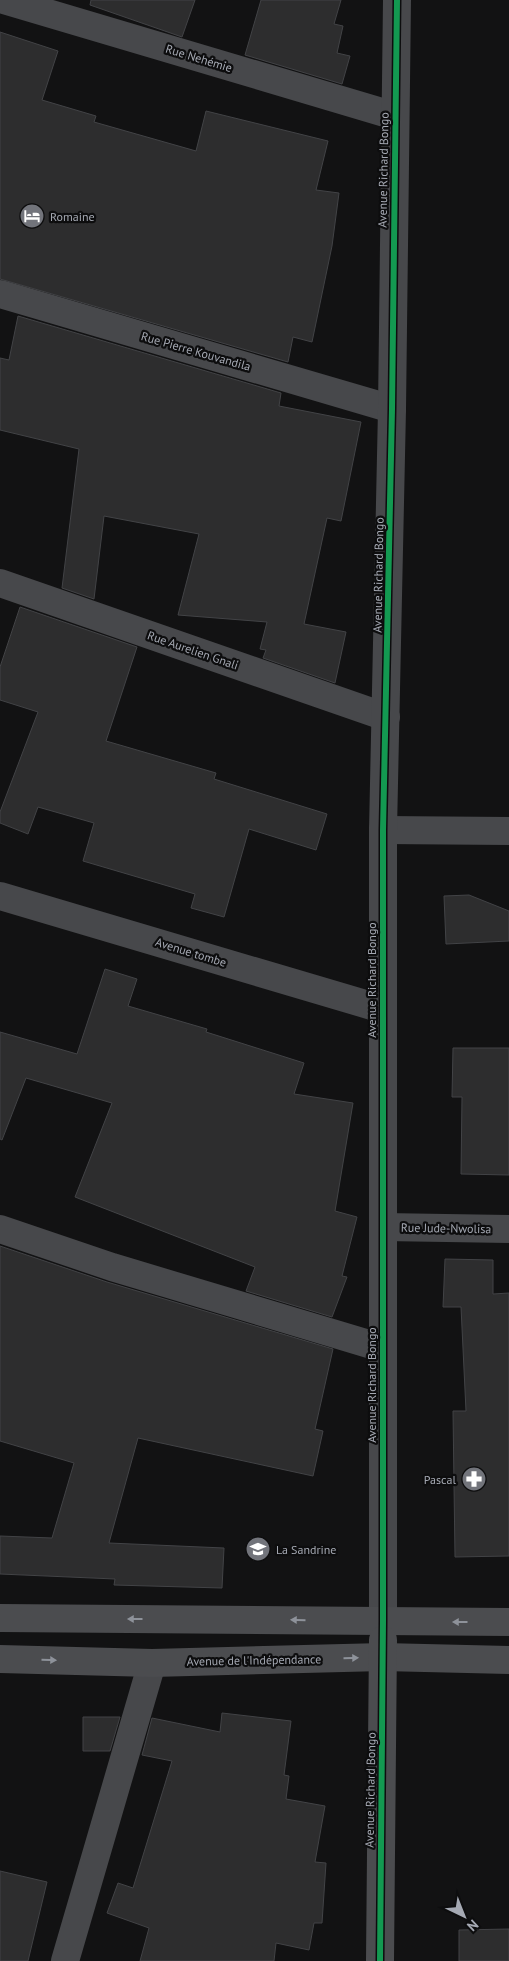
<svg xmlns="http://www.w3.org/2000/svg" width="509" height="1961" font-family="'PT Sans',sans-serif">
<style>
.building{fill:#2d2d2e;stroke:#424346}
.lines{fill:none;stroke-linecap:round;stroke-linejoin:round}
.street{stroke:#47484b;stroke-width:28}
.secondary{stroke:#4b4c4f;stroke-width:28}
.cycleway-casing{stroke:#0d0d0e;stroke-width:9}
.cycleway{stroke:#139951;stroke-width:6}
.oneway{fill:#8e929a}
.labels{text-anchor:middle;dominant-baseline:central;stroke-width:4.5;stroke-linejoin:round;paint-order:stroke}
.street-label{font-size:12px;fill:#a5a9b3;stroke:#0d0d0e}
.poi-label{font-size:12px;fill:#a5a9b3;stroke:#0d0d0e;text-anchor:start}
</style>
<rect width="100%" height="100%" fill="#121213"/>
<g class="building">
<polygon points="91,0 195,0 182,37 90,5"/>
<polygon points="261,0 341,0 334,24 343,26 337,53 350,56 342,84 245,55"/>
<polygon points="0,32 58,51 42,100 96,116 94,122 196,151 206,111 328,141 316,190 339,193 332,246 312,342 293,337 288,362 0,279"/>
<polygon points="18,316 281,393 279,406 361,422 341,521 327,518 304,624 346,632 335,683 263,658 266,650 260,649 267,622 178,615 199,534 104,516 94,599 62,588 79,449 0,430 0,358 9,360"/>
<polygon points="20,607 137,647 106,741 216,773 214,779 327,814 316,850 249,829 224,917 191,908 195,894 83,861 94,823 38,807 28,834 0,823 0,812 38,712 0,700 0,667"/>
<polygon points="469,895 509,911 509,941 446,944 444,896"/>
<polygon points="105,969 137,979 128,1006 207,1029 206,1032 304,1063 294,1094 353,1103 335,1211 357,1217 342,1276 347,1277 332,1317 246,1291 255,1267 75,1197 112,1103 26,1078 2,1140 0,1139 0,1032 77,1054"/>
<polygon points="453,1048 509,1048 509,1175 461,1174 462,1097 452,1097"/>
<polygon points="0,1246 107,1282 333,1349 315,1429 323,1431 313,1476 138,1438 109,1543 224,1548 222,1588 114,1585 115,1579 0,1574 0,1536 52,1538 74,1463 0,1441"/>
<polygon points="445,1259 493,1260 493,1294 509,1293 509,1556 455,1557 453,1411 466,1411 461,1307 443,1307"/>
<polygon points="222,1713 291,1721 284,1775 289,1776 286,1799 325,1806 315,1862 326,1863 322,1923 314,1923 309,1950 276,1943 274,1961 140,1961 149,1928 107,1913 118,1883 133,1888 172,1761 142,1755 152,1718 220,1732"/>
<polygon points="83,1717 120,1717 110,1751 83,1751"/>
<polygon points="0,1871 47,1882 28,1961 0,1961"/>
<polygon points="509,1929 509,1961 459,1961 459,1930"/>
</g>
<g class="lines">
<g class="street">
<polyline points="4,0 395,116"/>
<polyline points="0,294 392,409"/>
<polyline points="0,583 386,717"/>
<polyline points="383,830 509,831"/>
<polyline points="0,896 382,1009"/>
<polyline points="383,1227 509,1229"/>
<polyline points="0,1229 112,1267 382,1348"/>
<polyline points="383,1621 383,830 392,409 397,0"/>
<polyline points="65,1961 152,1663"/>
</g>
<g class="secondary">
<polyline points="0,1618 509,1622"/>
<polyline points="0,1659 152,1663 383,1657 509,1660"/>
<polyline points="380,1961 383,1640"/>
</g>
<defs>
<polyline id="cycleway" points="380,1961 383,1621 383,830 392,409 397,0"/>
</defs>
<use href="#cycleway" class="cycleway-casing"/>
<use href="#cycleway" class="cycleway"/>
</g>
<defs><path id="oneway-solid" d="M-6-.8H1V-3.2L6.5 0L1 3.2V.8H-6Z" transform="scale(1.25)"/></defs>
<g class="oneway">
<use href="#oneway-solid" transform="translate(135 1619) rotate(-180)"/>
<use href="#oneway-solid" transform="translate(298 1620) rotate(-179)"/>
<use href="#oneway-solid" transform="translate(460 1622) rotate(-180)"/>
<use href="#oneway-solid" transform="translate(351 1658) rotate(-1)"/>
<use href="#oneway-solid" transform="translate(49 1660) rotate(1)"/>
</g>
<defs>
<symbol id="hotel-disc" viewBox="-11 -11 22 22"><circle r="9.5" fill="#72747b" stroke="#0d0d0e"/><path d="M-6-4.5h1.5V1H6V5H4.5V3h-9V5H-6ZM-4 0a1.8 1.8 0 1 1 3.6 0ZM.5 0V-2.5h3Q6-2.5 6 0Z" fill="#fff"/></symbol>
<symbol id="pharmacy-disc" viewBox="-11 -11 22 22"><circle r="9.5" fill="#72747b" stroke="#0d0d0e"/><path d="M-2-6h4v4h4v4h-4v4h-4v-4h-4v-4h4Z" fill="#fff"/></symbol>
<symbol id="school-disc" viewBox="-11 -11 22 22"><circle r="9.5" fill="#72747b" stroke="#0d0d0e"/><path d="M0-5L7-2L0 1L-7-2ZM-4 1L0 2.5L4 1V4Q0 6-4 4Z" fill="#fff"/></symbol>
</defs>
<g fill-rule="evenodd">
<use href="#hotel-disc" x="18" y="202" width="28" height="28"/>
<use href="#pharmacy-disc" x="460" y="1465" width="28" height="28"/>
<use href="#school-disc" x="244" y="1535" width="28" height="28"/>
</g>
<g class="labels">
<g class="street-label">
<text transform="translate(199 58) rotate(17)">Rue Nehémie</text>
<text transform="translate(383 170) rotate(-89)">Avenue Richard Bongo</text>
<text transform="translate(196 351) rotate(16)">Rue Pierre Kouvandila</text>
<text transform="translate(378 575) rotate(-89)">Avenue Richard Bongo</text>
<text transform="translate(193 650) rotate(19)">Rue Aurelien Gnali</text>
<text transform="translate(191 952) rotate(17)">Avenue tombe</text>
<text transform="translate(371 980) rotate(-90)">Avenue Richard Bongo</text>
<text transform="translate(446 1228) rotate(1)">Rue Jude-Nwolisa</text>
<text transform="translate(371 1385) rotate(-90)">Avenue Richard Bongo</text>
<text transform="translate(254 1660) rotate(-1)">Avenue de l'Indépendance</text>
<text transform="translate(370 1790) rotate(-89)">Avenue Richard Bongo</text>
</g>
<g class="poi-label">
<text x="50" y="216">Romaine</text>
<text x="456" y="1479" text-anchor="end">Pascal</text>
<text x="276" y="1549">La Sandrine</text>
</g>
</g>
<g transform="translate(464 1916) rotate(137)" stroke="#0d0d0e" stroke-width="4" paint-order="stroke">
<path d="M0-4L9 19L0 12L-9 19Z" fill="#a5a9b3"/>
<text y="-8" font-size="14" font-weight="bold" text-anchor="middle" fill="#a5a9b3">N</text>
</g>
</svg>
